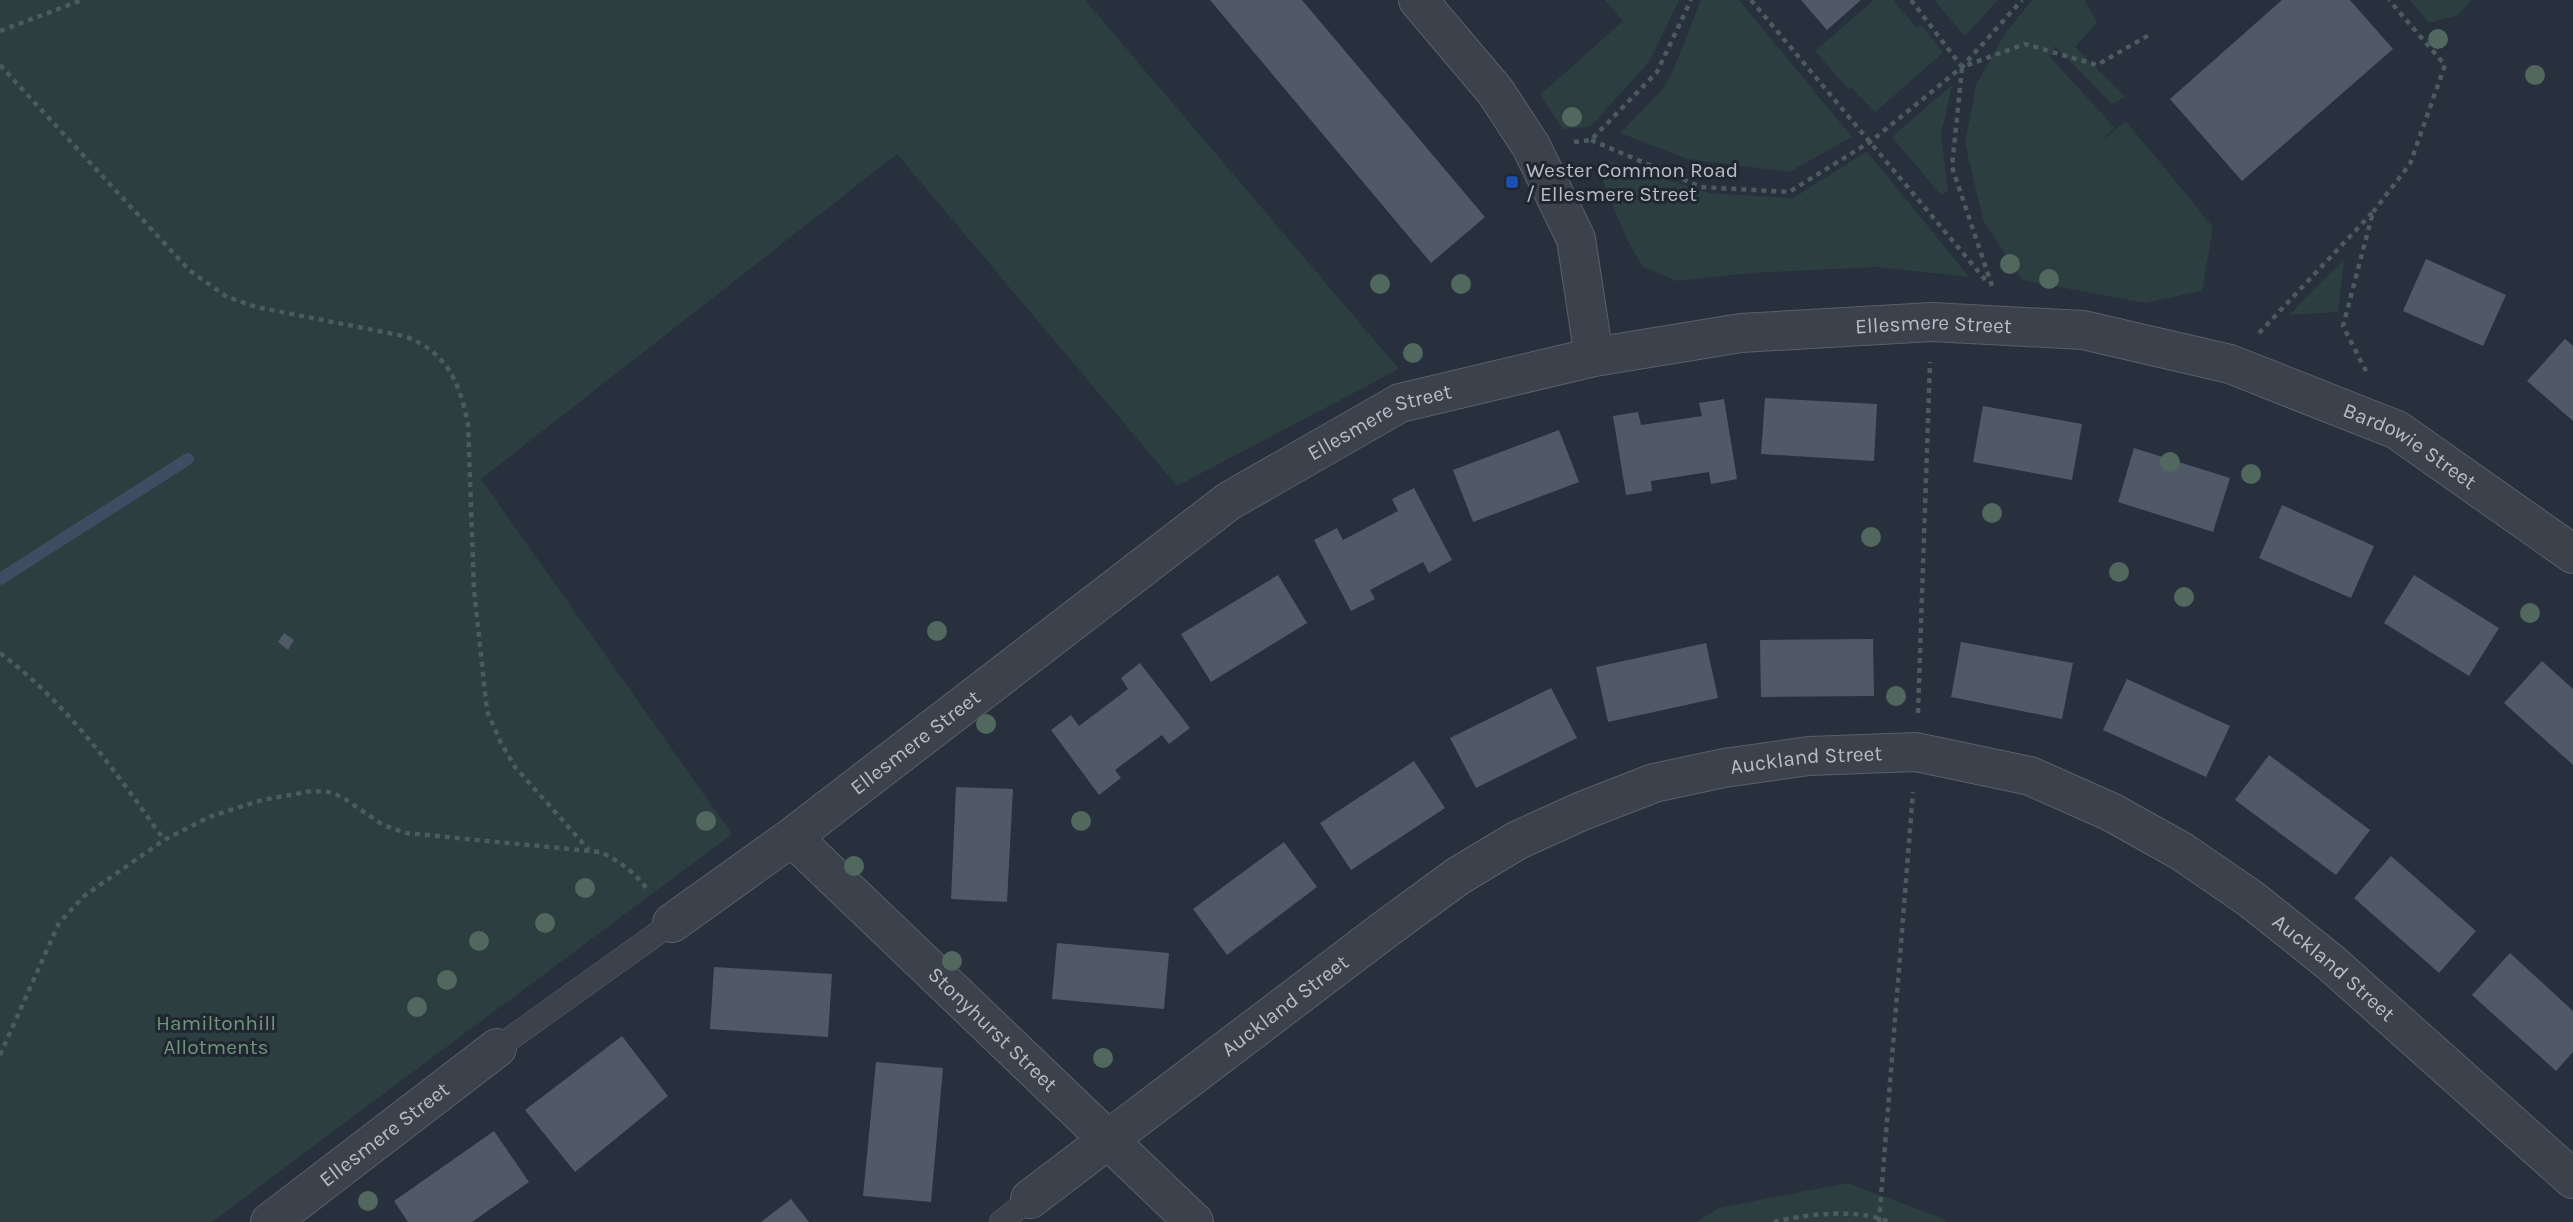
<svg xmlns="http://www.w3.org/2000/svg" width="2573" height="1222" font-family="Karla,sans-serif">
<style>
.green{fill:#2c3e3f}
.lines{fill:none;stroke-linecap:round;stroke-linejoin:round}
.stream{stroke:#3f4d63;stroke-width:12}
.building{fill:#505a67}
.service-casing{stroke:#59606a;stroke-width:24}
.minor-casing{stroke:#59606a;stroke-width:40}
.path{stroke:#4b5b5e;stroke-width:4.5;stroke-dasharray:5 5;stroke-linecap:butt}
.service{stroke:#3b424c;stroke-width:23}
.minor{stroke:#3b424c;stroke-width:38}
.tree{fill:#50685e}
.transit-dot{fill:#1a4fb4;stroke:#202731;stroke-width:2.5}
.labels{text-anchor:middle;dominant-baseline:central;stroke-width:6;stroke-linejoin:round;paint-order:stroke}
.poi-label{font-size:21px;fill:#b7bdc7;stroke:#202731;text-anchor:start}
.street-label{font-size:21px;fill:#b7bdc7;stroke:#202731}
.park-label{font-size:21px;fill:#71957a;stroke:#202731}
</style>
<rect width="100%" height="100%" fill="#27303c"/>
<g class="green">
<polygon points="0,0 1085,0 1399,369 1177,486 897,154 481,479 732,834 212,1222 0,1222"/>
<polygon points="1605,0 1679,0 1649,62 1590,127 1563,129 1540,95 1623,21"/>
<polygon points="1701,0 1739,0 1852,137 1789,172 1687,159 1620,133 1660,92 1672,73"/>
<polygon points="1874,0 1893,0 1917,28 1922,25 1943,53 1875,112 1851,87 1848,89 1815,51"/>
<polygon points="1934,0 1998,0 1965,36"/>
<polygon points="2032,0 2085,0 2097,23 2075,47 2125,97 2112,104 2055,46 2050,57 2115,128 2098,144 2126,121 2213,227 2202,291 2145,303 2022,280 1983,220 1965,143 1976,85 2004,35"/>
<polygon points="2410,0 2472,0 2458,15 2429,23"/>
<polygon points="1952,85 1941,135 1948,191 1941,195 1892,137"/>
<polygon points="1867,151 1969,277 1877,267 1752,273 1677,281 1643,267 1627,240 1600,174 1609,161 1709,193 1793,198"/>
<polygon points="2344,260 2338,312 2289,315"/>
<polygon points="1847,1183 1942,1218 1947,1222 1696,1222 1719,1208"/>
</g>
<g class="lines">
<polyline class="stream" points="0,579 188,459"/>
</g>
<g class="building">
<polygon points="1210,0 1302,0 1485,217 1431,263"/>
<polygon points="1801,0 1861,0 1827,30"/>
<polygon points="2282,0 2350,0 2393,49 2242,181 2170,99"/>
<polygon points="2426,259 2506,295 2483,346 2403,311"/>
<polygon points="2565,339 2573,346 2573,421 2527,381"/>
<polygon points="1765,398 1877,404 1874,461 1761,454"/>
<polygon points="1724,399 1737,479 1711,484 1709,472 1651,481 1652,491 1626,495 1613,416 1638,412 1641,425 1702,416 1699,403"/>
<polygon points="1983,406 2082,424 2072,480 1973,462"/>
<polygon points="1559,430 1579,482 1473,522 1453,470"/>
<polygon points="2134,448 2230,478 2213,532 2118,502"/>
<polygon points="1414,488 1452,560 1429,573 1423,562 1370,590 1375,599 1351,611 1314,540 1337,528 1343,540 1398,511 1392,499"/>
<polygon points="2282,505 2374,546 2351,598 2259,558"/>
<polygon points="1278,575 1307,623 1211,682 1181,634"/>
<polygon points="2414,575 2499,628 2469,676 2384,623"/>
<polygon points="284,633 294,640 288,650 278,642"/>
<polygon points="1873,639 1874,696 1761,697 1760,640"/>
<polygon points="1961,642 2073,663 2062,719 1951,697"/>
<polygon points="1706,643 1718,698 1608,722 1596,667"/>
<polygon points="2542,661 2573,689 2573,765 2504,703"/>
<polygon points="1140,663 1190,728 1169,744 1162,735 1115,770 1121,778 1099,795 1051,730 1071,715 1079,726 1128,689 1121,678"/>
<polygon points="2127,679 2230,726 2206,777 2103,730"/>
<polygon points="1551,688 1577,738 1476,788 1450,738"/>
<polygon points="2269,755 2370,830 2336,875 2235,800"/>
<polygon points="1414,761 1445,808 1351,870 1320,823"/>
<polygon points="956,787 1013,789 1007,902 951,899"/>
<polygon points="1284,842 1317,887 1227,955 1193,909"/>
<polygon points="2391,856 2476,931 2439,973 2354,898"/>
<polygon points="1057,943 1169,953 1164,1009 1052,999"/>
<polygon points="2510,953 2573,1011 2573,1052 2556,1071 2472,995"/>
<polygon points="714,967 832,974 828,1037 710,1029"/>
<polygon points="622,1036 668,1096 575,1172 525,1110"/>
<polygon points="876,1062 943,1068 931,1202 863,1196"/>
<polygon points="494,1131 529,1182 472,1222 408,1222 394,1201"/>
<polygon points="791,1199 809,1222 761,1222"/>
</g>
<g class="lines">
<defs>
<g id="service">
<polyline points="497,1048 672,923"/>
<polyline points="1001,1222 1030,1199"/>
</g>
<g id="minor">
<polyline points="1418,0 1495,91 1531,146 1576,239 1594,357"/>
<path id="s1" d="M792,837L1194,1222"/>
<path id="s2" d="M672,923L792,837L1229,501L1400,403L1594,357L1741,333L1932,322L2083,330L2230,364L2397,430L2573,554"/>
<path id="s3" d="M1030,1199L1383,931L1458,876L1518,840L1582,811L1654,783L1724,768L1809,756L1916,752L2030,776L2111,812L2181,851L2251,899L2330,962L2573,1179"/>
<path id="s4" d="M270,1222L497,1048"/>
</g>
</defs>
<use href="#service" class="service-casing"/>
<use href="#minor" class="minor-casing"/>
<g class="path">
<polyline points="1751,0 1988,283"/>
<polyline points="1911,0 1962,67 2025,44 2097,65 2149,35"/>
<polyline points="0,31 82,0"/>
<path d="M0,65L189,270L227,297L256,307L404,336C447,352 459,381 468,424L474,590L487,711L501,743L515,767L589,850"/>
<polyline points="1962,68 1952,167 1992,286"/>
<polyline points="1591,140 1701,187 1789,192 1870,142 1962,67 2022,0"/>
<polyline points="1574,142 1591,140 1657,72 1691,0"/>
<polyline points="2373,212 2410,164 2445,65 2389,0"/>
<polyline points="2259,333 2373,212 2343,326 2368,375"/>
<path d="M0,653C68,704 116,772 164,840"/>
<polyline points="1918,713 1930,362"/>
<path d="M0,1055L59,923L84,896L164,840L209,817L262,800L312,791L329,792L342,797L383,825L406,833L600,852C620,861 634,872 648,890"/>
<path d="M1774,1222C1806,1214 1858,1208 1889,1222"/>
<polyline points="1879,1222 1913,792"/>
</g>
<use href="#service" class="service"/>
<use href="#minor" class="minor"/>
</g>
<g class="tree">
<circle cx="2438" cy="39" r="10"/>
<circle cx="2535" cy="75" r="10"/>
<circle cx="1572" cy="117" r="10"/>
<circle cx="2010" cy="264" r="10"/>
<circle cx="2049" cy="279" r="10"/>
<circle cx="1380" cy="284" r="10"/>
<circle cx="1461" cy="284" r="10"/>
<circle cx="1413" cy="353" r="10"/>
<circle cx="2170" cy="462" r="10"/>
<circle cx="2251" cy="474" r="10"/>
<circle cx="1992" cy="513" r="10"/>
<circle cx="1871" cy="537" r="10"/>
<circle cx="2119" cy="572" r="10"/>
<circle cx="2184" cy="597" r="10"/>
<circle cx="2530" cy="613" r="10"/>
<circle cx="937" cy="631" r="10"/>
<circle cx="1896" cy="696" r="10"/>
<circle cx="986" cy="724" r="10"/>
<circle cx="706" cy="821" r="10"/>
<circle cx="1081" cy="821" r="10"/>
<circle cx="854" cy="866" r="10"/>
<circle cx="585" cy="888" r="10"/>
<circle cx="545" cy="923" r="10"/>
<circle cx="479" cy="941" r="10"/>
<circle cx="952" cy="961" r="10"/>
<circle cx="447" cy="980" r="10"/>
<circle cx="417" cy="1007" r="10"/>
<circle cx="1103" cy="1058" r="10"/>
<circle cx="368" cy="1201" r="10"/>
</g>
<rect class="transit-dot" x="1505" y="175" width="14" height="14" rx="3.5"/>
<g class="labels">
<g class="poi-label">
<text x="1526" y="170">Wester Common Road<tspan x="1526" dy="24">/ Ellesmere Street</tspan></text>
</g>
<g class="street-label">
<text stroke="none"><textPath href="#s2" startOffset="1437">Ellesmere Street</textPath></text>
<text stroke="none"><textPath href="#s2" startOffset="870">Ellesmere Street</textPath></text>
<text stroke="none"><textPath href="#s2" startOffset="1936">Bardowie Street</textPath></text>
<text stroke="none"><textPath href="#s2" startOffset="303">Ellesmere Street</textPath></text>
<text stroke="none"><textPath href="#s3" startOffset="908">Auckland Street</textPath></text>
<text stroke="none"><textPath href="#s3" startOffset="1496">Auckland Street</textPath></text>
<text stroke="none"><textPath href="#s3" startOffset="320">Auckland Street</textPath></text>
<text stroke="none"><textPath href="#s1" startOffset="278">Stonyhurst Street</textPath></text>
<text stroke="none"><textPath href="#s4" startOffset="144">Ellesmere Street</textPath></text>
</g>
<g class="park-label">
<text x="216" y="1023">Hamiltonhill<tspan x="216" dy="24">Allotments</tspan></text>
</g>
</g>
</svg>
